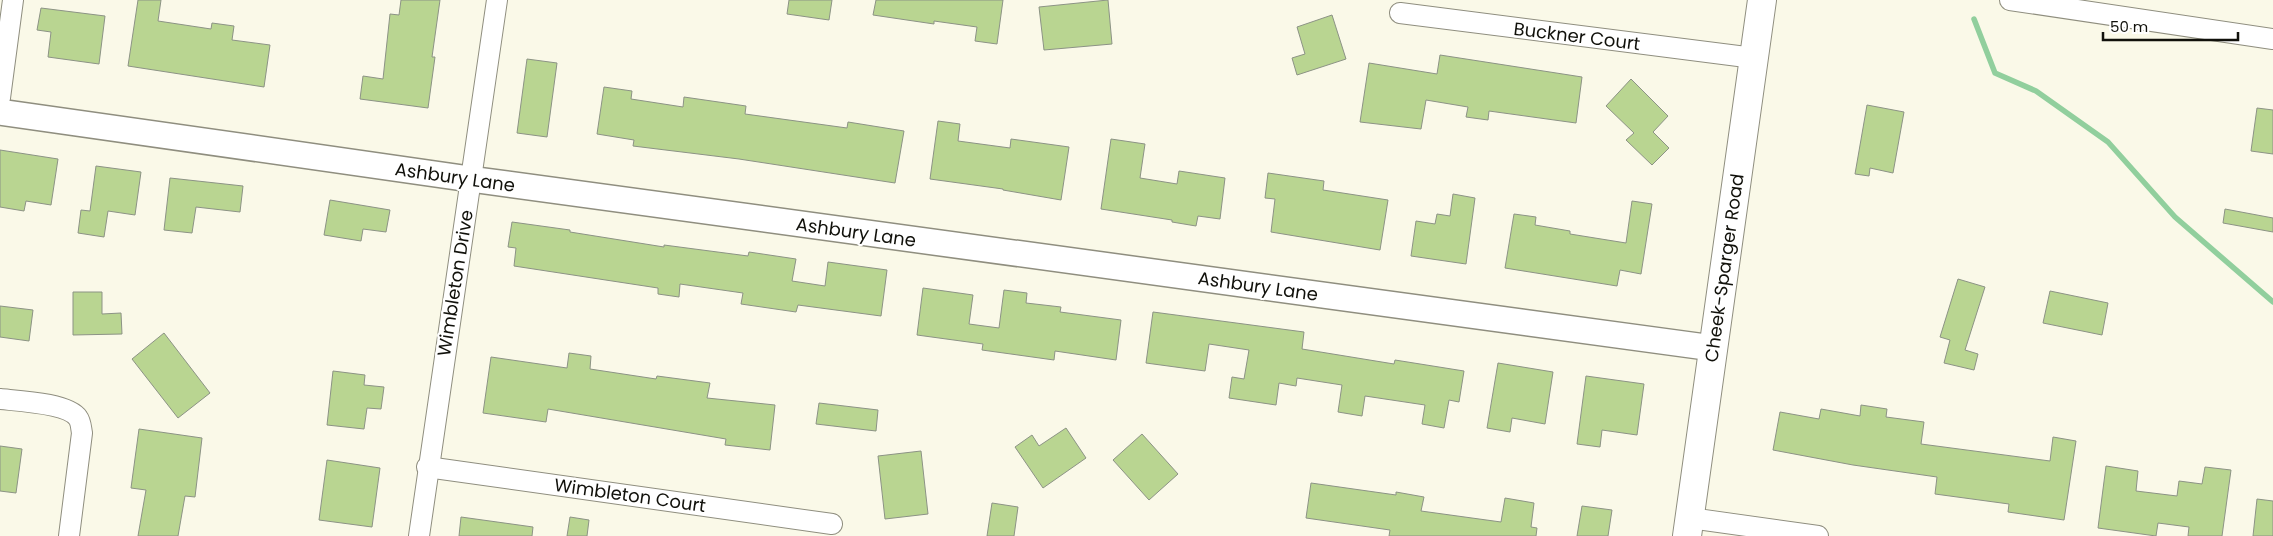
<svg xmlns="http://www.w3.org/2000/svg" width="2273" height="536" font-family="Poppins,sans-serif">
<style>
.lines{fill:none;stroke-linecap:round;stroke-linejoin:round}
.stream{stroke:#91cf9d;stroke-width:5.5}
.building{fill:#b9d591;stroke:#8c9385}
.minor-casing{stroke:#8f8e7f;stroke-width:22}
.tertiary-casing{stroke:#8f8e7f;stroke-width:28}
.secondary-casing{stroke:#8f8e7f;stroke-width:30}
.minor{stroke:#fff;stroke-width:20}
.tertiary{stroke:#fff;stroke-width:25}
.secondary{stroke:#fff;stroke-width:28}
.labels{text-anchor:middle;dominant-baseline:central;stroke-width:4.5;stroke-linejoin:round;paint-order:stroke}
.street-label{font-size:18px;fill:#11110b;stroke:#fff}
</style>
<rect width="100%" height="100%" fill="#faf9e8"/>
<g class="lines">
<polyline class="stream" points="1974,19 1995,73 2036,91 2108,142 2175,217 2273,302"/>
</g>
<g class="building">
<polygon points="138,0 161,0 158,21 211,29 212,23 234,26 232,40 270,45 264,87 128,66"/>
<polygon points="401,0 440,0 432,57 435,57 428,108 360,99 363,76 383,79 390,14 399,15"/>
<polygon points="789,0 832,0 829,20 787,14"/>
<polygon points="876,0 1003,0 997,44 975,41 977,27 934,21 934,24 873,15"/>
<polygon points="1108,0 1112,44 1044,50 1039,7"/>
<polygon points="41,8 105,16 99,64 48,57 51,32 37,30"/>
<polygon points="1332,15 1346,59 1297,75 1292,58 1305,54 1297,27"/>
<polygon points="1440,55 1582,77 1576,123 1489,111 1488,120 1466,117 1468,107 1426,100 1421,129 1360,122 1369,63 1437,74"/>
<polygon points="527,59 557,63 547,137 517,133"/>
<polygon points="1631,79 1668,116 1653,132 1669,148 1652,165 1626,140 1634,133 1606,106"/>
<polygon points="604,87 632,91 631,99 683,107 684,97 746,106 745,114 847,128 848,122 904,131 895,183 739,159 633,146 634,140 597,134"/>
<polygon points="1867,105 1904,112 1893,173 1870,168 1869,176 1855,174"/>
<polygon points="2257,108 2273,110 2273,154 2251,151"/>
<polygon points="938,121 960,124 958,141 1010,148 1011,139 1069,147 1061,200 1003,190 1003,189 930,179"/>
<polygon points="1111,139 1145,144 1140,178 1177,184 1179,171 1225,178 1220,219 1198,216 1196,226 1172,222 1172,220 1101,209"/>
<polygon points="0,150 58,159 51,205 26,201 24,211 0,207"/>
<polygon points="96,166 141,172 135,215 108,211 104,237 78,233 81,210 90,211"/>
<polygon points="1268,173 1324,181 1323,190 1388,200 1380,250 1271,232 1275,199 1265,198"/>
<polygon points="170,178 243,186 240,212 196,207 192,233 164,230"/>
<polygon points="1453,194 1475,198 1466,264 1411,256 1416,221 1435,224 1437,214 1450,216"/>
<polygon points="330,200 390,210 386,232 363,229 361,241 324,235"/>
<polygon points="1632,201 1652,204 1641,274 1620,270 1617,286 1505,268 1514,214 1536,217 1535,225 1570,231 1570,234 1626,243"/>
<polygon points="2225,209 2273,218 2273,232 2223,223"/>
<polygon points="512,222 570,230 570,232 664,247 664,245 748,256 749,252 796,259 792,281 825,286 828,262 887,270 881,316 798,305 796,312 741,304 743,293 680,284 679,297 658,294 658,288 514,266 516,248 508,247"/>
<polygon points="1958,279 1985,287 1965,350 1978,354 1974,370 1944,363 1950,340 1940,337"/>
<polygon points="923,288 973,295 969,324 999,328 1004,290 1027,293 1026,303 1061,307 1060,312 1121,320 1116,360 1055,351 1054,360 982,350 983,344 917,335"/>
<polygon points="2050,291 2108,303 2102,335 2043,323"/>
<polygon points="73,292 102,292 102,314 121,313 122,334 73,335"/>
<polygon points="0,306 33,310 29,341 0,337"/>
<polygon points="1153,312 1304,332 1302,349 1394,364 1395,360 1464,371 1459,402 1449,400 1444,428 1422,424 1425,405 1365,396 1362,416 1338,412 1342,385 1297,378 1296,386 1279,383 1276,405 1229,398 1232,377 1244,379 1249,350 1209,344 1205,371 1146,363"/>
<polygon points="164,333 210,393 178,418 132,359"/>
<polygon points="569,353 591,356 590,369 656,379 657,376 710,383 707,398 775,405 770,450 725,445 726,439 548,409 546,422 483,413 491,357 567,368"/>
<polygon points="1498,363 1553,372 1545,424 1512,418 1510,432 1487,428"/>
<polygon points="333,371 365,375 364,385 384,387 381,409 367,408 364,429 327,425"/>
<polygon points="1586,376 1644,384 1637,435 1602,430 1600,447 1577,444"/>
<polygon points="819,403 878,410 876,431 816,424"/>
<polygon points="1861,405 1887,409 1886,417 1924,422 1921,444 2050,461 2053,437 2076,441 2064,520 2008,512 2009,504 1935,494 1937,477 1853,465 1773,450 1780,412 1819,419 1821,409 1860,416"/>
<polygon points="1066,428 1086,458 1043,488 1015,447 1032,435 1039,446"/>
<polygon points="139,429 202,438 195,497 185,496 178,536 138,536 146,490 131,488"/>
<polygon points="1142,434 1178,474 1149,500 1113,460"/>
<polygon points="0,446 22,449 16,493 0,491"/>
<polygon points="921,451 928,514 885,519 878,456"/>
<polygon points="327,460 380,468 372,527 319,520"/>
<polygon points="2106,466 2138,471 2136,491 2177,496 2179,481 2202,484 2205,467 2231,470 2222,536 2188,536 2189,527 2158,523 2156,536 2098,528"/>
<polygon points="1311,483 1396,495 1396,492 1424,497 1421,511 1501,522 1505,498 1534,503 1531,527 1537,528 1536,536 1389,536 1390,530 1306,518"/>
<polygon points="2257,499 2273,501 2273,536 2253,536"/>
<polygon points="992,503 1018,507 1014,536 987,536"/>
<polygon points="1582,506 1612,510 1608,536 1577,536"/>
<polygon points="461,517 533,527 532,536 459,536"/>
<polygon points="570,517 589,520 587,536 567,536"/>
</g>
<g class="lines">
<defs>
<g id="minor">
<polyline points="2010,0 2273,39"/>
<polyline points="1400,13 1754,58"/>
<polyline points="0,98 13,0"/>
<path d="M0,399C18,401 68,403 78,418C81,422 81,428 82,433L69,536"/>
<polyline points="427,467 832,524"/>
<polyline points="1690,518 1818,536"/>
<polyline points="419,536 497,0"/>
</g>
<polyline id="tertiary" points="0,112 470,179 1713,348"/>
<polyline id="secondary" points="1687,536 1762,0"/>
</defs>
<use href="#minor" class="minor-casing"/>
<use href="#tertiary" class="tertiary-casing"/>
<use href="#secondary" class="secondary-casing"/>
<use href="#minor" class="minor"/>
<use href="#tertiary" class="tertiary"/>
<use href="#secondary" class="secondary"/>
</g>
<g class="labels">
<g class="street-label">
<text transform="translate(1577 36) rotate(7)">Buckner Court</text>
<text transform="translate(455 177) rotate(8)">Ashbury Lane</text>
<text transform="translate(856 232) rotate(8)">Ashbury Lane</text>
<text transform="translate(1724 268) rotate(-82)">Cheek-Sparger Road</text>
<text transform="translate(455 283) rotate(-81)">Wimbleton Drive</text>
<text transform="translate(1258 286) rotate(8)">Ashbury Lane</text>
<text transform="translate(630 495) rotate(8)">Wimbleton Court</text>
</g>
</g>
<path d="M2103 32v8h135v-8" fill="none" stroke="#11110b" stroke-width="2.5"/>
<text x="2110" y="32" font-size="15" fill="#11110b" stroke="#ffffff" stroke-width="4" paint-order="stroke">50 m</text>
</svg>
